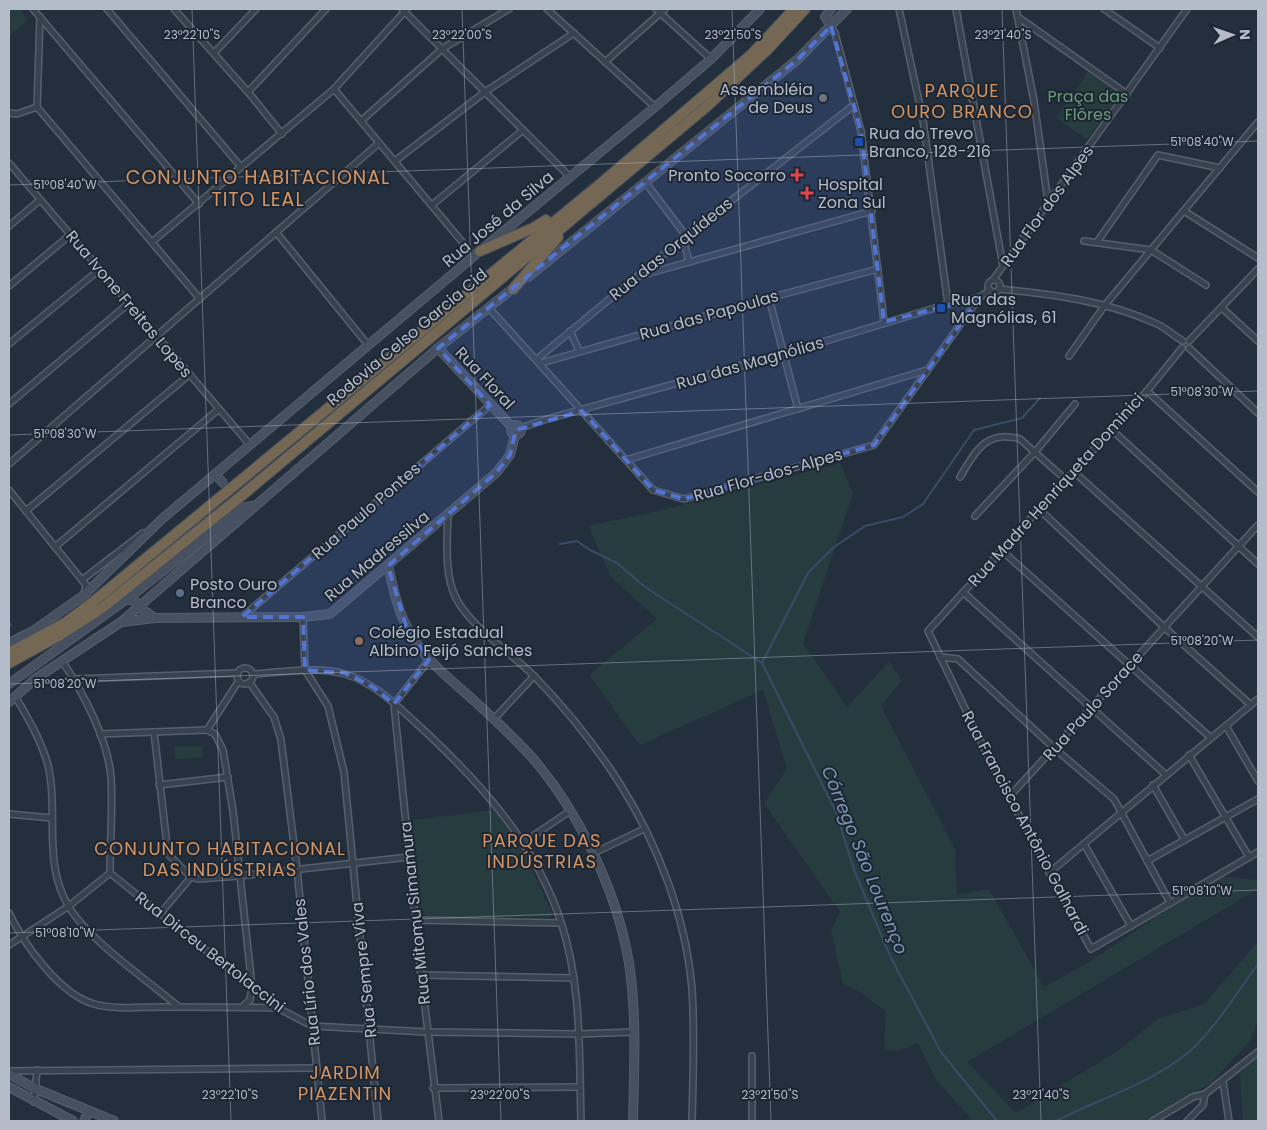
<svg xmlns="http://www.w3.org/2000/svg" width="1267" height="1130" font-family="Poppins,sans-serif">
<style>
.green{fill:#263c3f}
.lines{fill:none;stroke-linecap:round;stroke-linejoin:round}
.stream{stroke:#394c67;stroke-width:2}
.street-casing{stroke:#565f6c;stroke-width:8}
.secondary-casing{stroke:#565f6c;stroke-width:10}
.highway-casing{stroke:#434c59;stroke-width:12}
.street{stroke:#38414e;stroke-width:5}
.secondary{stroke:#465061;stroke-width:8}
.highway{stroke:#746855;stroke-width:10}
.marked{fill:#5274d3;fill-opacity:0.2;stroke:#5274d3;stroke-width:4;stroke-dasharray:10 6;stroke-linejoin:round}
.ticks{fill:none;stroke:#b4bcc9;stroke-width:1;stroke-opacity:0.45}
.worship-dot{fill:#6b7280;stroke:#1d2633;stroke-width:2}
.transit-dot{fill:#1a4fb4;stroke:#1d2633;stroke-width:2}
.health-dot{fill:#e0444e;stroke:#1d2633;stroke-width:2}
.service-dot{fill:#5c6f8a;stroke:#1d2633;stroke-width:2}
.education-dot{fill:#8d6e63;stroke:#1d2633;stroke-width:2}
.labels{text-anchor:middle;dominant-baseline:central;stroke-width:4;stroke-linejoin:round;paint-order:stroke}
.poi-label{font-size:16px;fill:#b4bcc9;stroke:#1d2633;text-anchor:start}
.park-label{font-size:16px;fill:#6b9a76;stroke:#1d2633}
.street-label{font-size:16px;fill:#b4bcc9;stroke:#1d2633}
.neighbourhood-label{font-size:18px;letter-spacing:1px;fill:#d59563;stroke:#1d2633}
.water-label{font-size:18px;font-style:italic;fill:#7c92b1;stroke:#1d2633}
.quarter-label{font-size:19px;letter-spacing:1px;fill:#d59563;stroke:#1d2633}
.ticks-label{font-size:12px;text-anchor:middle;fill:#b4bcc9;stroke:#1d2633;stroke-width:4;stroke-linejoin:round;paint-order:stroke}
</style>
<rect width="100%" height="100%" fill="#242f3e"/>
<g class="green">
<polygon points="9,9 20,9 28,20 9,36"/>
<polygon points="1088,72 1120,95 1087,139 1056,118"/>
<polygon points="840,463 853,493 803,643 847,707 889,662 902,680 881,706 955,849 957,895 989,889 1044,987 1091,961 1216,876 1258,880 1258,889 967,1062 1016,1113 1116,1052 1158,1019 1204,1004 1258,942 1258,1022 1249,1042 1212,1082 1147,1121 973,1121 936,1080 918,1043 900,1050 884,1050 886,1011 858,991 843,984 831,930 840,912 764,803 787,769 763,690 640,745 589,675 657,619 611,577 588,526 667,509"/>
<polygon points="174,746 202,746 203,758 175,759"/>
<polygon points="495,810 525,855 552,912 551,917 428,917 421,911 412,820"/>
<polygon points="1258,1054 1258,1121 1243,1121 1240,1074"/>
</g>
<g class="lines">
<g class="stream">
<polyline points="560,544 577,541 590,550 617,563 645,587 762,663"/>
<polyline points="9,621 11,626"/>
<polyline points="997,1121 941,1052 891,958 854,870 836,812 762,663 808,573 834,547 865,526 903,517 923,504 974,430 1022,418 1040,398"/>
<path d="M1056,1121C1101,1098 1150,1084 1189,1052C1213,1031 1239,990 1258,964"/>
</g>
<defs>
<g id="street">
<polyline points="33,9 199,204"/>
<polyline points="107,9 241,167"/>
<polyline points="174,9 248,92 282,134"/>
<polyline points="402,9 570,177"/>
<polyline points="547,9 655,107"/>
<polyline points="656,9 711,59"/>
<polyline points="899,9 923,120 948,304"/>
<polyline points="956,9 1003,266"/>
<polyline points="1016,9 1034,101 1048,202"/>
<polyline points="1104,9 1160,48"/>
<polyline points="1018,17 1127,94"/>
<polyline points="831,26 835,33 861,131 884,322"/>
<polyline points="214,53 256,9"/>
<polyline points="605,62 665,9"/>
<polyline points="334,89 474,256"/>
<polyline points="248,92 326,9"/>
<polyline points="37,107 200,299"/>
<polyline points="37,107 40,17"/>
<polyline points="9,113 17,114 37,107"/>
<polyline points="361,121 442,49 509,9"/>
<polyline points="395,161 485,92 574,33"/>
<polyline points="9,163 250,445"/>
<polyline points="646,183 686,236 685,246 689,262"/>
<polyline points="432,205 523,130"/>
<polyline points="1184,211 1258,258"/>
<polyline points="9,226 40,200"/>
<polyline points="276,232 368,345"/>
<polyline points="1084,241 1151,250 1206,285"/>
<polyline points="152,242 334,89 407,9"/>
<polyline points="1097,242 1158,155 1220,168"/>
<polyline points="639,276 872,211"/>
<polyline points="993,280 1187,9"/>
<circle cx="994" cy="286" r="6"/>
<polyline points="9,286 70,235"/>
<path d="M999,289C1052,294 1108,301 1157,324C1166,328 1174,336 1183,341"/>
<polyline points="769,298 798,409"/>
<polyline points="489,308 653,490 684,499 874,445 980,297 990,290"/>
<polyline points="1222,308 1258,341"/>
<polyline points="570,331 579,351"/>
<polyline points="1189,341 1258,269"/>
<polyline points="9,344 99,270"/>
<polyline points="1182,348 1147,391 928,631 993,767 1091,949 1258,852"/>
<polyline points="1189,348 1258,413"/>
<polyline points="1069,356 1105,305 1258,122"/>
<polyline points="537,359 686,236 854,105"/>
<polyline points="541,363 769,298 878,269"/>
<polyline points="1147,391 1258,492"/>
<polyline points="9,404 128,304"/>
<polyline points="521,428 547,419 783,354 948,304 980,297"/>
<polyline points="1111,429 1258,564"/>
<polyline points="626,460 927,370"/>
<polyline points="9,464 379,143"/>
<polyline points="1073,471 1258,637"/>
<path d="M960,477C975,452 986,429 1020,439L1065,479"/>
<polyline points="9,490 86,585 84,595"/>
<polyline points="1039,509 1165,628 1251,705"/>
<polyline points="26,511 189,375"/>
<path d="M448,515C447,541 444,577 457,600C475,631 511,652 535,677C566,709 596,746 620,784C658,844 686,918 692,989C695,1033 693,1077 692,1121"/>
<polyline points="975,516 1035,452 1075,404"/>
<polyline points="55,547 219,409"/>
<polyline points="1001,550 1211,738"/>
<polyline points="82,580 143,533"/>
<polyline points="963,592 1166,775"/>
<polyline points="242,617 490,405"/>
<polyline points="303,617 305,670 328,706 344,772 378,1121"/>
<polyline points="940,657 958,659 1054,748 1114,799 1170,903"/>
<polyline points="429,660 394,704 421,975 439,1121"/>
<path d="M62,661C83,692 108,740 111,777C113,809 110,842 110,873L278,1008L312,1026L427,1032L578,1034L635,1032"/>
<circle cx="245" cy="676" r="8"/>
<path d="M255,674C282,672 319,666 345,674C373,682 395,704 416,723C478,780 534,840 561,922C582,986 579,1055 581,1121"/>
<polyline points="74,679 237,673"/>
<polyline points="238,682 207,730 215,734 223,750 233,811 252,987 250,1000 242,1007"/>
<polyline points="249,682 274,717 281,740 297,869 322,1121"/>
<path d="M15,696C28,718 41,740 48,765C59,812 42,863 69,907C90,941 147,980 179,1007"/>
<polyline points="494,719 534,676"/>
<polyline points="1226,726 1258,781"/>
<polyline points="154,732 168,854 191,877"/>
<polyline points="100,734 207,730"/>
<polyline points="1189,755 1249,857"/>
<polyline points="159,785 228,777"/>
<polyline points="1153,785 1184,839"/>
<polyline points="1009,797 1258,525"/>
<polyline points="9,814 52,818"/>
<polyline points="524,842 570,811"/>
<polyline points="1084,844 1131,926"/>
<polyline points="594,853 644,829"/>
<polyline points="1147,861 1258,799"/>
<polyline points="1049,873 1258,699"/>
<path d="M9,913C24,944 59,994 94,1004C115,1010 141,1007 163,1007C201,1007 240,1007 278,1008"/>
<polyline points="160,914 191,877 198,879 239,876 409,857"/>
<polyline points="415,920 561,923"/>
<polyline points="9,945 69,906 110,873"/>
<polyline points="421,975 574,978"/>
<polyline points="752,1056 752,1121"/>
<polyline points="9,1071 317,1068"/>
<polyline points="1223,1082 1229,1121"/>
<polyline points="433,1088 580,1087"/>
<polyline points="34,1102 37,1070"/>
<polyline points="1153,1121 1193,1097 1205,1094 1258,1052"/>
<polyline points="1187,1121 1203,1105 1205,1094"/>
</g>
<g id="secondary">
<polyline points="831,26 825,17 831,9"/>
<polyline points="528,277 797,60 847,9"/>
<polyline points="438,348 512,427"/>
<circle cx="516" cy="430" r="5"/>
<polyline points="215,474 223,483"/>
<path d="M388,566C393,587 397,608 407,627C421,656 446,676 470,697C490,715 510,734 529,754C578,809 617,891 629,963C637,1015 634,1069 633,1121"/>
<polyline points="129,600 131,596 139,607 155,618"/>
<polyline points="122,622 155,618 303,617 330,614 496,473 510,455 515,435"/>
<polyline points="9,643 33,631 84,595 162,519 480,251 655,107 711,59 760,9"/>
<polyline points="9,684 131,596 243,508 252,506"/>
<polyline points="9,702 35,679 121,622 438,348 517,285"/>
<polyline points="9,1074 36,1089 114,1121"/>
<polyline points="9,1087 73,1121"/>
<polyline points="84,1121 89,1111"/>
</g>
<g id="highway">
<polyline points="480,251 533,228 546,220"/>
<polyline points="513,289 558,237"/>
<polyline points="9,653 65,623 93,602 605,180 752,54 794,9"/>
<polyline points="9,663 60,635 102,608 240,497 705,108 768,49 805,9"/>
</g>
</defs>
<use href="#street" class="street-casing"/>
<use href="#secondary" class="secondary-casing"/>
<use href="#highway" class="highway-casing"/>
<use href="#street" class="street"/>
<use href="#secondary" class="secondary"/>
<use href="#highway" class="highway"/>
</g>
<path class="marked" d="M831,26L861,131L884,322L980,297L874,445L684,499L653,490L582,411L516,430L510,455L496,473L388,566L406,626L429,660L394,704L373,687L345,673L305,670L303,617H242L490,405L438,348L797,60Z"/>
<path class="ticks" d="M192,9L231,1121M462,9L501,1121M732,9L771,1121M1002,9L1041,1121M9,185L1258,141M9,435L1258,391M9,684L1258,640M9,933L1258,890"/>
<circle class="worship-dot" cx="823" cy="98" r="5"/>
<g class="transit-dot">
<rect x="854" y="137" width="10" height="10" rx="2.5"/>
<rect x="936" y="303" width="10" height="10" rx="2.5"/>
</g>
<g class="health-dot">
<path d="M794.5 167.5h5v5h5v5h-5v5h-5v-5h-5v-5h5z"/>
<path d="M804.5 185.5h5v5h5v5h-5v5h-5v-5h-5v-5h5z"/>
</g>
<circle class="service-dot" cx="180" cy="593" r="5"/>
<circle class="education-dot" cx="359" cy="641" r="5"/>
<g class="labels">
<g class="poi-label">
<text x="813" y="89" text-anchor="end">Assembléia<tspan x="813" dy="18">de Deus</tspan></text>
<text x="869" y="133">Rua do Trevo<tspan x="869" dy="18">Branco, 128-216</tspan></text>
<text x="786" y="175" text-anchor="end">Pronto Socorro</text>
<text x="818" y="184">Hospital<tspan x="818" dy="18">Zona Sul</tspan></text>
<text x="951" y="299">Rua das<tspan x="951" dy="18">Magnólias, 61</tspan></text>
<text x="190" y="584">Posto Ouro<tspan x="190" dy="18">Branco</tspan></text>
<text x="369" y="632">Colégio Estadual<tspan x="369" dy="18">Albino Feijó Sanches</tspan></text>
</g>
<g class="park-label">
<text x="1088" y="96">Praça das<tspan x="1088" dy="18">Flôres</tspan></text>
</g>
<g class="street-label">
<text transform="translate(1047 206) rotate(-54)">Rua Flor dos Alpes</text>
<text transform="translate(498 219) rotate(-40)">Rua José da Silva</text>
<text transform="translate(671 249) rotate(-39)">Rua das Orquídeas</text>
<text transform="translate(129 304) rotate(50)">Rua Ivone Freitas Lopes</text>
<text transform="translate(709 315) rotate(-16)">Rua das Papoulas</text>
<text transform="translate(407 337) rotate(-40)">Rodovia Celso Garcia Cid</text>
<text transform="translate(750 363) rotate(-16)">Rua das Magnólias</text>
<text transform="translate(485 378) rotate(47)">Rua Floral</text>
<text transform="translate(768 475) rotate(-16)">Rua Flor-dos-Alpes</text>
<text transform="translate(1056 490) rotate(-48)">Rua Madre Henriqueta Dominici</text>
<text transform="translate(366 511) rotate(-41)">Rua Paulo Pontes</text>
<text transform="translate(377 556) rotate(-40)">Rua Madressilva</text>
<text transform="translate(1093 706) rotate(-48)">Rua Paulo Sorace</text>
<text transform="translate(1025 823) rotate(62)">Rua Francisco Antônio Galhardi</text>
<text transform="translate(415 913) rotate(-96)">Rua Mitomu Simamura</text>
<text transform="translate(210 952) rotate(38)">Rua Dirceu Bertolaccini</text>
<text transform="translate(364 970) rotate(-96)">Rua Sempre Viva</text>
<text transform="translate(307 972) rotate(-96)">Rua Lírio dos Vales</text>
</g>
<g class="neighbourhood-label">
<text x="962" y="90">PARQUE<tspan x="962" dy="21">OURO BRANCO</tspan></text>
<text x="542" y="840">PARQUE DAS<tspan x="542" dy="21">INDÚSTRIAS</tspan></text>
<text x="220" y="848">CONJUNTO HABITACIONAL<tspan x="220" dy="21">DAS INDÚSTRIAS</tspan></text>
<text x="345" y="1072">JARDIM<tspan x="345" dy="21">PIAZENTIN</tspan></text>
</g>
<g class="water-label">
<text transform="translate(865 860) rotate(68)">Córrego São Lourenço</text>
</g>
<g class="quarter-label">
<text x="258" y="177">CONJUNTO HABITACIONAL<tspan x="258" dy="22">TITO LEAL</tspan></text>
</g>
</g>
<g class="ticks-label">
<text x="192" y="39">23°22'10"S</text>
<text x="462" y="39">23°22'00"S</text>
<text x="733" y="39">23°21'50"S</text>
<text x="1003" y="39">23°21'40"S</text>
<text x="1202" y="146">51°08'40"W</text>
<text x="65" y="189">51°08'40"W</text>
<text x="1202" y="396">51°08'30"W</text>
<text x="65" y="438">51°08'30"W</text>
<text x="1202" y="645">51°08'20"W</text>
<text x="65" y="688">51°08'20"W</text>
<text x="1202" y="895">51°08'10"W</text>
<text x="65" y="937">51°08'10"W</text>
<text x="230" y="1099">23°22'10"S</text>
<text x="500" y="1099">23°22'00"S</text>
<text x="770" y="1099">23°21'50"S</text>
<text x="1041" y="1099">23°21'40"S</text>
</g>
<rect width="1267" height="1130" fill="none" stroke="#b4bcc9" stroke-width="20"/>
<g transform="translate(1232 35) rotate(88)" stroke="#1d2633" stroke-width="4" paint-order="stroke">
<path d="M0-4L9 19L0 12L-9 19Z" fill="#b4bcc9"/>
<text y="-8" font-size="14" font-weight="bold" text-anchor="middle" fill="#b4bcc9">N</text>
</g>
</svg>
